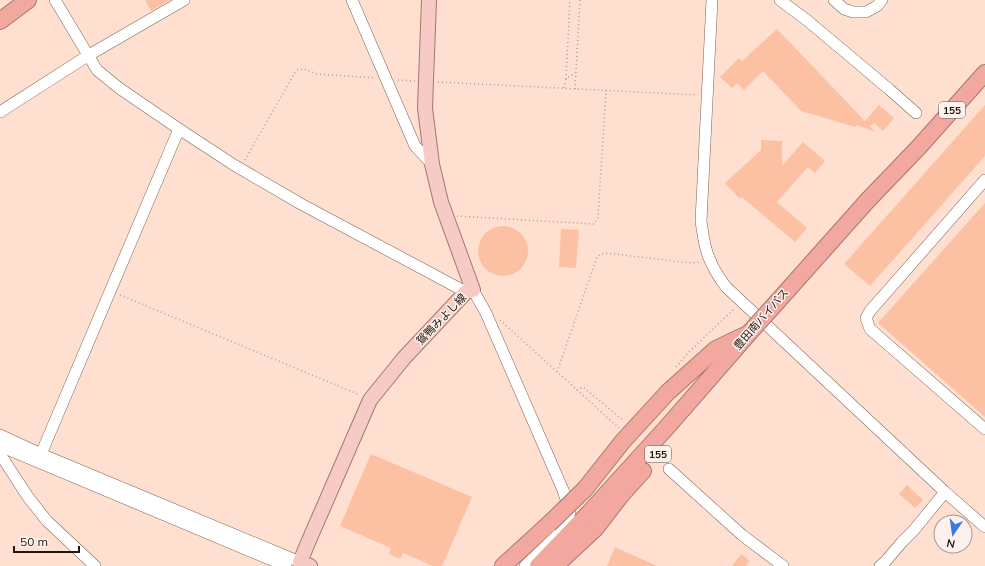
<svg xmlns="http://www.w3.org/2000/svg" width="985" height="566" font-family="Mulish,'Noto Sans JP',sans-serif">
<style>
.building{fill:#fcc1a3}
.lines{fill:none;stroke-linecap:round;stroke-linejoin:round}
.minor-casing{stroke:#7d6356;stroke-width:12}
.major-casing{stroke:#a8756d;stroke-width:16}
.highway-casing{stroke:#a8756d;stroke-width:18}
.path{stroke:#b59d91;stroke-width:1.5;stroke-dasharray:1 3;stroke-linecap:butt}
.minor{stroke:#fff;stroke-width:11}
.major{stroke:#f7cbc5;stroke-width:14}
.highway{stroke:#f2a89f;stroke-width:16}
.highway-bridge-casing{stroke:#a8756d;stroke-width:18;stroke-linecap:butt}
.highway-bridge{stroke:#f2a89f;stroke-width:16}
.labels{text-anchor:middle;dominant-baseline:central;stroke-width:3;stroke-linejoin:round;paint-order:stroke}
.shield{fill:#fdf1eb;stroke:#625852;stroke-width:1}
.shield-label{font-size:10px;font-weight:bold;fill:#201610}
.street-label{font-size:11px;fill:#201610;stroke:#fdf1eb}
</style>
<rect width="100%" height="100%" fill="#fedfd0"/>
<g class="building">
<polygon points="145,0 170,0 151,11"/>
<polygon points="777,29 865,121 879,105 894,118 883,131 874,123 870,126 875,132 857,125 855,127 801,111 763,71 744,90 737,83 732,88 720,77 739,58 742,61"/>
<polygon points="985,105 985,156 870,286 844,264"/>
<polygon points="761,140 782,141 782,166 803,142 825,161 815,173 808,167 777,202 807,228 795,242 742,197 740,199 725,183 761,150"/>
<polygon points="985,203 985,417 878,323"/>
<circle cx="503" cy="251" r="25"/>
<polygon points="561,229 579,230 576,268 559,267"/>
<polygon points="371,454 472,497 442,566 433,566 403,553 400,559 389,554 391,548 340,526"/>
<polygon points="907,485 923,500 915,508 899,494"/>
<polygon points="615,547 657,566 607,566"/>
<polygon points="741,554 750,561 746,566 732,566"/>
</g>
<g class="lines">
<defs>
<g id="minor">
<polyline points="55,0 97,70 119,88 179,129 234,165 301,204 466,292"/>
<polyline points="352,0 415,146 432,164"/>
<path d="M712,0L701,221C703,234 704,248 710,260C714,270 720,279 726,287L945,492L985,527"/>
<polyline points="780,0 808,21 890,90 916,113"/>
<polyline points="834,0 844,9 853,12 866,12 877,6 882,0"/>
<polyline points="0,112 89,55 184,0"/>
<polyline points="985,180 870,311 866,318 870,329 985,429"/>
<polyline points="473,290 486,313 563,490 570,512 565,528 525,566"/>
<polyline points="0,435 41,454 300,562"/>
<polyline points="0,446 286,566"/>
<polyline points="0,454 28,497 47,521 95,566"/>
<polyline points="41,454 179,129"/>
<polyline points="669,469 742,535 783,566"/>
<polyline points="880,566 885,562 902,542 914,530 945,492"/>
</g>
<polyline id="major" points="310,566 300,562 307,545 370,400 404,358 466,292 473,290 441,202 432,164 425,108 429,0"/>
<g id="highway">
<polyline points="0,21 28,0"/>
<polyline points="778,301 868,200 918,148 985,73"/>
<polyline points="585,489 623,441 668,392 716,349 743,336"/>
<polyline points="503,566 549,524"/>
<polyline points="538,566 589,513 668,426 750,332"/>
<polyline points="555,566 595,529 622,494 643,471"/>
</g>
</defs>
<use href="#minor" class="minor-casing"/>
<use href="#major" class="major-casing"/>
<use href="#highway" class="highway-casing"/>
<g class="path">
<polyline points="566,79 570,0"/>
<polyline points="398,80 416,81"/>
<polyline points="438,82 698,95"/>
<polyline points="564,88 566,79 575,73"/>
<polyline points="575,89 580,0"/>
<polyline points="245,160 294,74 297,70 304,69 317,74 376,78"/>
<polyline points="457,216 594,224 598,218 606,90"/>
<polyline points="120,295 360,395"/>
<polyline points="500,320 619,428"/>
<polyline points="676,367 690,351 735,308"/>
<polyline points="557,372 597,257 601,254 606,253 691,263 700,262"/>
<polyline points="577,390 583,387 624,421"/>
</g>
<use href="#minor" class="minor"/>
<use href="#major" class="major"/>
<use href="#highway" class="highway"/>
<defs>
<g id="highway-bridge">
<polyline points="750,332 778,301"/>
<polyline points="549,524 585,489"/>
</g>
</defs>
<use href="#highway-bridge" class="highway-bridge-casing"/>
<use href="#highway-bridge" class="highway-bridge"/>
</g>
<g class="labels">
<g class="shield">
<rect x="939" y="102" width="26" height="16" rx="3"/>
<rect x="645" y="446" width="26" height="16" rx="3"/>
</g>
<g class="shield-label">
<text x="952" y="110">155</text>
<text x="658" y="454">155</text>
</g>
<g class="street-label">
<text transform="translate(441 319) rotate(-46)">鴛鴨みよし線</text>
<text transform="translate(761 319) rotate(-49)">豊田南バイパス</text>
</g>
</g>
<g transform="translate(953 534) rotate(193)"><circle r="19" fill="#fdf1eb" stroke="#a59993"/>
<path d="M0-3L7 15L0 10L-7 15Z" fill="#3b7be9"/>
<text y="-6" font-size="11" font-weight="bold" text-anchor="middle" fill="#201610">N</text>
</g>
<path d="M14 546v6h65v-6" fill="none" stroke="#201610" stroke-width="2"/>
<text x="20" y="546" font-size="12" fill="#201610" stroke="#fdf1eb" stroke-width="3" paint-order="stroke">50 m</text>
</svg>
